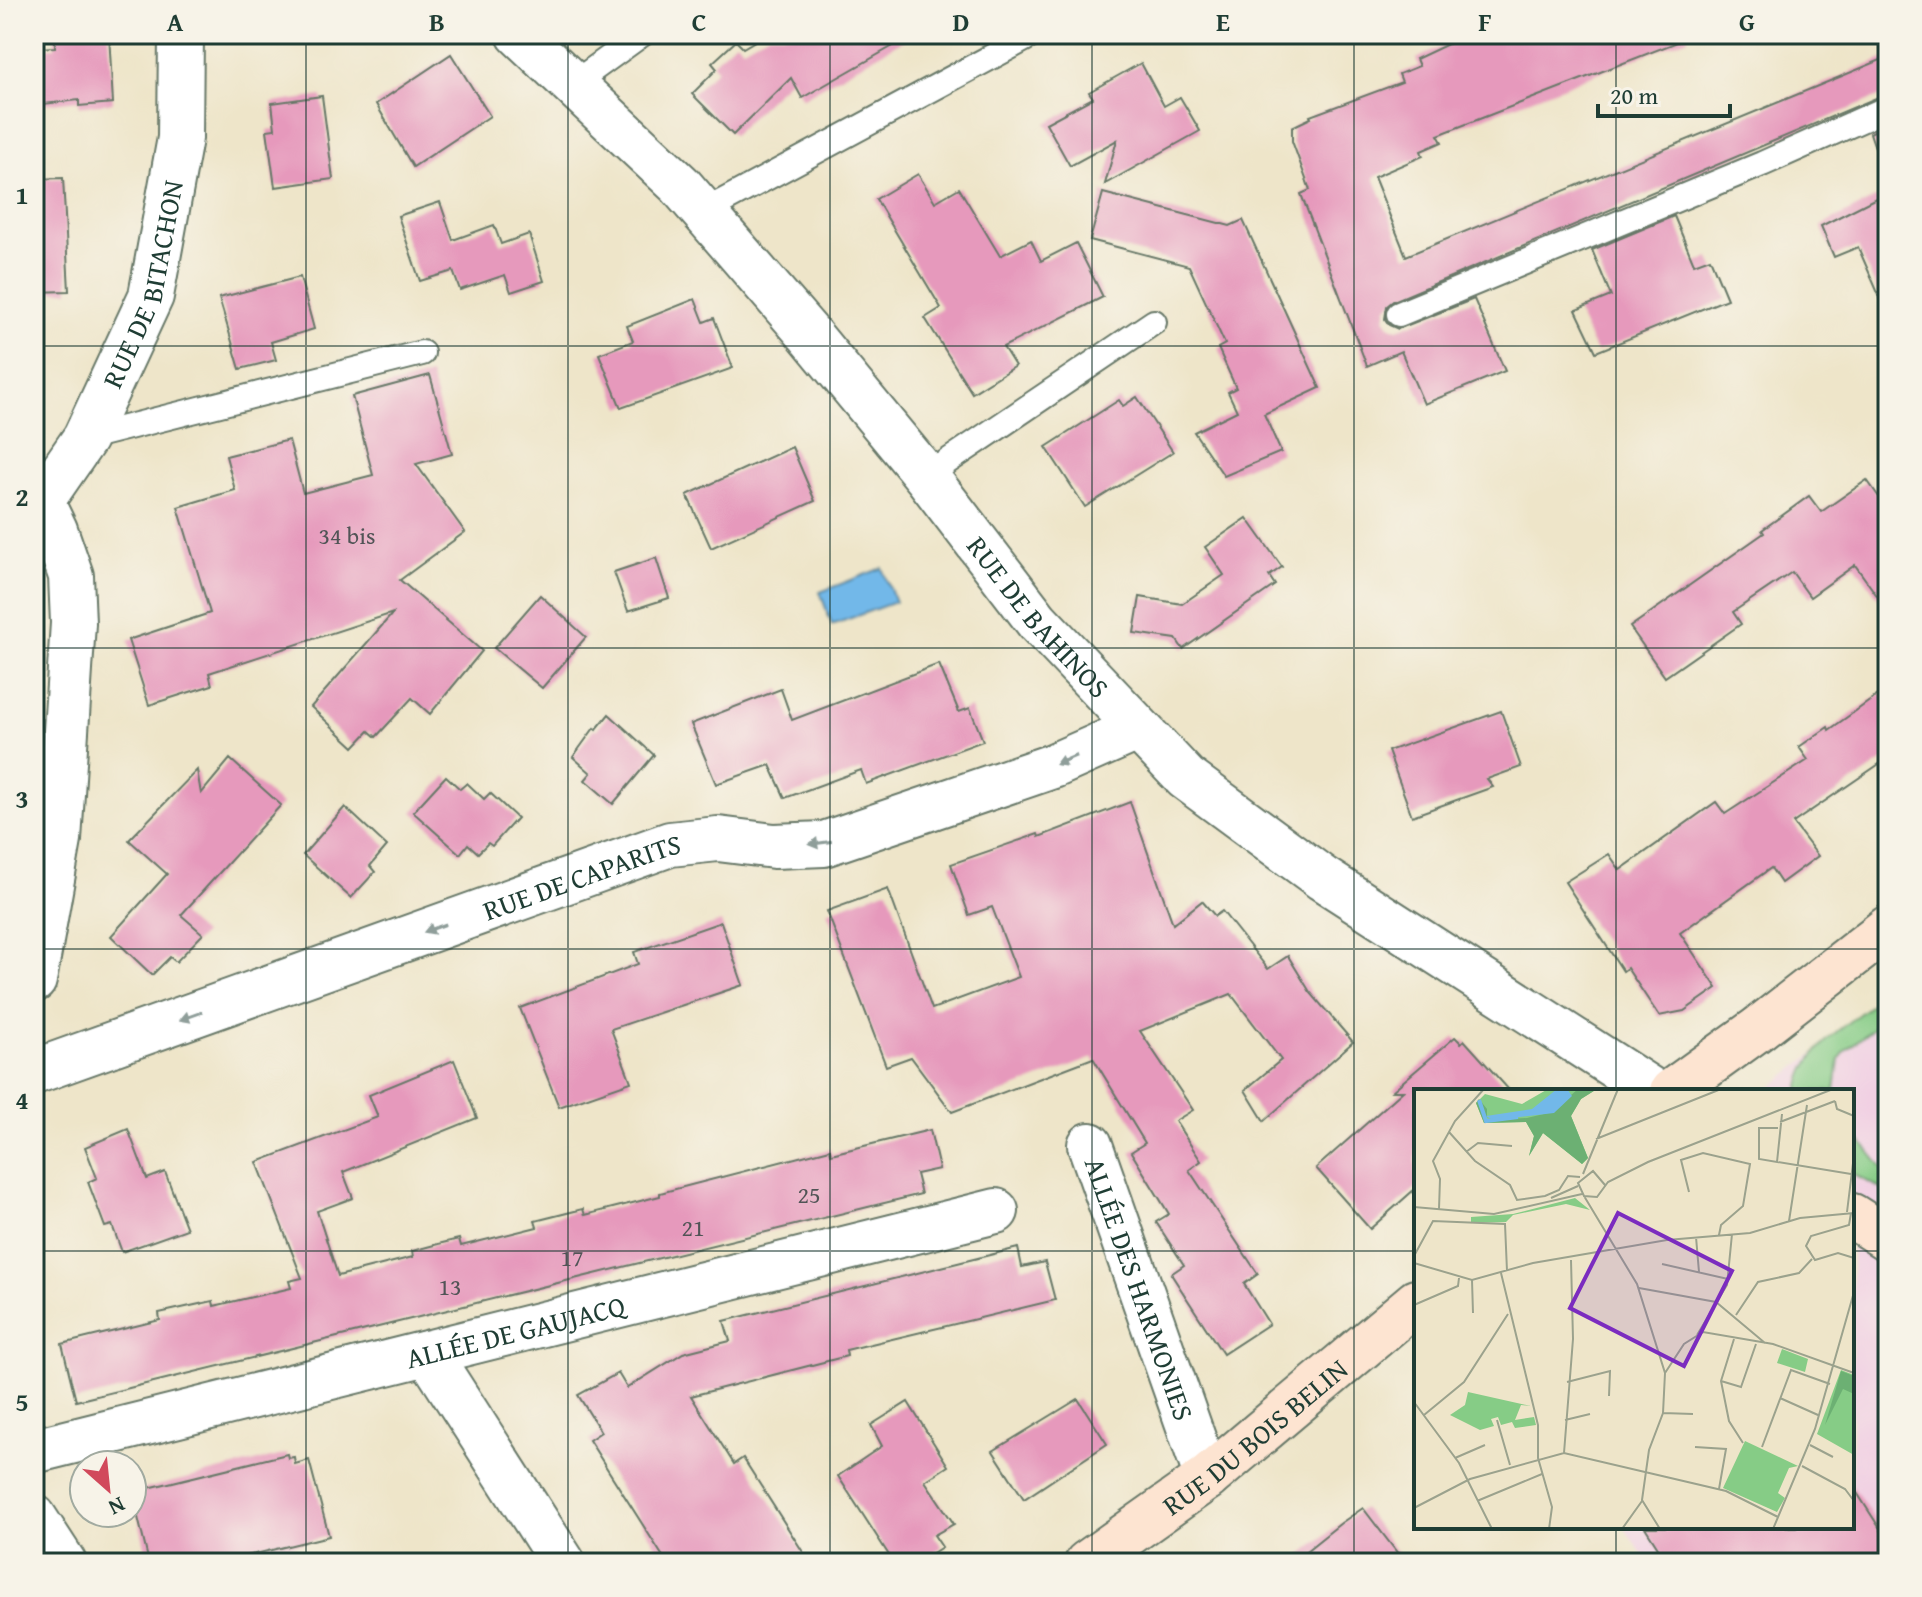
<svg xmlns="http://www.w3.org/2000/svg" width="1922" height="1597" font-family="'Gentium Book Plus',serif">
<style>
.built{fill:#f1d0e3}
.green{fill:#86cc86;stroke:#52845d;stroke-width:2}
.water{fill:#72b8e9;stroke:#487a8e;stroke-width:2}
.building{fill:#e699bc}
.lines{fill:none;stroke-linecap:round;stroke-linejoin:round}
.lane-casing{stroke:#677868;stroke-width:28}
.street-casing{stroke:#677868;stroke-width:48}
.secondary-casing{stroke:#677868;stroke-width:48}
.lane{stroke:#fff;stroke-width:24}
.street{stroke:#fff;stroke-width:44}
.secondary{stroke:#fde4d1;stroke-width:44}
.oneway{fill:#8f9e9a}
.grid{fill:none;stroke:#1f3d34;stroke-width:2;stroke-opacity:0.55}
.labels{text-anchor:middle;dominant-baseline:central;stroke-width:8;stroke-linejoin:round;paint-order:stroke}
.number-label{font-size:24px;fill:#515456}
.street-label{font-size:28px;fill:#1f3d34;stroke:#f7f3e8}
.inset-river{fill:none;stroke:#72b8e9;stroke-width:4}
.inset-road{fill:none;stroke:#9ba28d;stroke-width:2}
.view{fill:#7b2cbf;fill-opacity:0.15;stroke:#7b2cbf;stroke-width:4}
.inset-edge{fill:none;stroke:#1f3d34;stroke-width:4}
.neatline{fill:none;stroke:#1f3d34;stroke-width:3}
.grid-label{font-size:26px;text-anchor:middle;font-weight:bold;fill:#1f3d34}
</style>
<rect width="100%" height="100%" fill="#f7f3e8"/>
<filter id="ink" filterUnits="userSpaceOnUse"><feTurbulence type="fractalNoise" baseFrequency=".0125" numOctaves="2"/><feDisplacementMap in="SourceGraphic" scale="16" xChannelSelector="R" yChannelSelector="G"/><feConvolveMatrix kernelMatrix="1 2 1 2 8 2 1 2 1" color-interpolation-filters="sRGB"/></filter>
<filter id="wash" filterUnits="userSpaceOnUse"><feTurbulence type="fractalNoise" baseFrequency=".006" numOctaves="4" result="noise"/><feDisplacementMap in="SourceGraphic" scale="32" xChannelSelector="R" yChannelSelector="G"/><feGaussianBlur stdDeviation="1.8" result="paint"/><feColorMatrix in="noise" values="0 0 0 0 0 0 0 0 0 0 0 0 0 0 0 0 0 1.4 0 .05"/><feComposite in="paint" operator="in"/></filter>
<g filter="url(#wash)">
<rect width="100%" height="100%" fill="#eee5c9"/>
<polygon class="built" points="1888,995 1888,1563 1648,1563 1624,1527 1852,1527 1852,1091 1766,1091"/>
<g class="green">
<path d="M1888,992V1016L1846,1050L1839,1060L1835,1091H1799C1806,1044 1854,1020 1888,992Z"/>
<polygon points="1852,1130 1888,1175 1888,1192 1852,1174"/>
</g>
<polygon class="water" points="882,568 895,602 832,625 820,592"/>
<g id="blocks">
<g class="building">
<polygon points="55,34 109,34 113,103 79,106 79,100 34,105 34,48 55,47"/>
<polygon points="767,34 914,34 802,98 791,78 733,135 692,94 717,69 712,63 736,41 743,48"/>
<polygon points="1469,34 1687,34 1688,38 1438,135 1442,142 1421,151 1423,156 1374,177 1406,256 1888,57 1888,93 1393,301 1387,306 1385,319 1389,325 1398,329 1474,299 1505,371 1424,404 1401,351 1367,366 1301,194 1310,190 1292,141 1292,127 1311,118 1310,116 1402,82 1399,74 1419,66 1416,59"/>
<polygon points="451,54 490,116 413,167 376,104"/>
<polygon points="1141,63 1164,106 1180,97 1200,131 1105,184 1117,140 1070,166 1046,123 1093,98 1089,92"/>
<polygon points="322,96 333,179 275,187 267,130 275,129 272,103"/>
<polygon points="1888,124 1888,167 1882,168 1870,133"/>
<polygon points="918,174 935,202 959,188 1000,256 1031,240 1041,261 1076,243 1103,297 1003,347 1015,366 972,393 925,318 941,308 876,199"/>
<polygon points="63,178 69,291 34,292 34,179"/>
<polygon points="1888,192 1888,316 1858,247 1834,257 1821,226"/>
<polygon points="1103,193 1230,226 1243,220 1320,388 1264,414 1281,452 1224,476 1194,432 1237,411 1228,392 1236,388 1218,348 1225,344 1189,266 1090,240"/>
<polygon points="440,202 453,240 494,225 501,244 529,234 544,281 511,292 505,275 460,290 453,271 420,281 398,216"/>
<polygon points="1674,216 1694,264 1710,258 1727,299 1596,352 1576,310 1611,296 1592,250"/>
<polygon points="300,277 314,329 271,342 276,360 240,369 219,298"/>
<polygon points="695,299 704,322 714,318 733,368 621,408 599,354 633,341 627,326"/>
<polygon points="430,375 452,454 416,464 465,532 400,580 482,651 430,714 412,698 376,737 369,731 354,747 311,707 393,613 209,673 212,685 149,705 128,640 210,613 178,507 235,490 226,456 289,440 303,493 373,475 352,396"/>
<polygon points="1137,397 1173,452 1085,507 1046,447 1119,400 1123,406"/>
<polygon points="792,447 815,501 711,548 687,495"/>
<polygon points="1867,480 1888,510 1888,611 1855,565 1810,597 1792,572 1733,612 1741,624 1665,677 1630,627 1764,533 1762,530 1809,496 1821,512"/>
<polygon points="1247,518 1282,567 1269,576 1275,585 1183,649 1176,639 1134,633 1140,597 1182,604 1224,575 1205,547"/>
<polygon points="656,558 669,598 628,611 614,572"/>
<polygon points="540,595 586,637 542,688 494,648"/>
<polygon points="939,664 959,712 970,708 983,741 866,784 861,770 785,798 770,765 716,784 691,724 781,689 792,720"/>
<polygon points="1888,688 1888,758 1793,823 1818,856 1781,883 1771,868 1680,933 1717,988 1684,1011 1659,1016 1627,968 1623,971 1565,882 1609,854 1620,870 1716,802 1725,814 1808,760 1799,747 1828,727 1829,730"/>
<polygon points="1501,711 1521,767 1487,779 1493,787 1412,816 1388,751"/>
<polygon points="609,714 654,755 613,804 585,780 591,773 573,757 594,728 596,730"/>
<polygon points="230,759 281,805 181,915 203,934 176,962 170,957 152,975 111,936 167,874 129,840 197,770 201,794"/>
<polygon points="446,776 460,789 467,783 484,799 490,793 517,818 492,846 488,843 478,853 468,844 460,854 413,812"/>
<polygon points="1130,802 1173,924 1202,901 1215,916 1222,911 1268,969 1288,956 1310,992 1353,1042 1264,1121 1245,1090 1281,1060 1231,994 1140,1031 1193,1110 1175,1121 1201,1161 1189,1170 1258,1274 1244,1284 1269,1324 1223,1354 1171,1274 1184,1265 1156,1222 1169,1214 1131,1152 1145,1143 1093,1058 952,1112 911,1057 886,1066 827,911 888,889 932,1009 1019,977 992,907 969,915 951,864 1038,834 1039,837"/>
<polygon points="345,807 387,846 370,866 375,872 351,898 303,855"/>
<polygon points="721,922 743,985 611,1029 631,1082 559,1107 520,1008 638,964 634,952"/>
<polygon points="1455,1037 1461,1043 1464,1040 1510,1091 1416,1091 1416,1188 1370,1229 1316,1168 1403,1091 1392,1091"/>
<polygon points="454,1060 477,1118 343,1172 353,1198 317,1211 338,1276 413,1257 412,1251 438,1244 459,1239 461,1246 537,1227 535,1221 583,1209 585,1215 660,1196 660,1193 830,1149 831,1154 930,1130 939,1169 916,1174 921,1194 76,1401 62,1344 160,1320 159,1313 213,1301 214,1306 291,1288 289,1281 302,1278 257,1162 378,1117 369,1095"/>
<polygon points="128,1129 147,1179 165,1172 187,1229 122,1252 112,1225 105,1227 88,1182 97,1178 85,1147"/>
<polygon points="1018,1248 1022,1267 1045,1262 1055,1300 846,1350 847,1356 691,1396 734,1464 743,1458 810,1563 667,1563 589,1440 601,1432 578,1395 618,1373 627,1388 683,1353 730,1341 724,1321"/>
<polygon points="1078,1399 1107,1444 1024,1499 993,1451"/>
<polygon points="908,1402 948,1466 925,1481 954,1524 934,1535 942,1547 917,1563 894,1563 838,1476 882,1446 871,1425"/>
<polygon points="287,1454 288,1458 294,1457 295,1464 309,1460 329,1536 218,1563 149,1563 132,1492"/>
<polygon points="1852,1485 1888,1541 1888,1563 1668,1563 1645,1527 1852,1527"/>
<polygon points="1363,1508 1405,1563 1291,1563 1341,1523"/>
</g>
</g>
</g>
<g filter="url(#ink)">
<use href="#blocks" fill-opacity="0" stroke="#677868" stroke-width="2"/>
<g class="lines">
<defs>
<g id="lane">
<polyline points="573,84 642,34"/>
<polyline points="703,212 1034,34"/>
<polyline points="1399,314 1762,164 1888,108"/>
<polyline points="85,438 422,353"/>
<polyline points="926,476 1154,322"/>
</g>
<g id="street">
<path id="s1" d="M519,34L680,185L808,333L926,476L1037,621L1186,778L1322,878L1653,1091"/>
<path id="s2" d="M34,512L85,438L151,296L180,138L181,34"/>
<polyline points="34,980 59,840 73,623 71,576 55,530 42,503"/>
<path id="s3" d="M34,1072L670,844L718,839L774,846L824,844L1053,766L1137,729"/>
<path id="s4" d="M1090,1145L1207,1478"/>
<polyline points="428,1353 563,1563"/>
<path id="s5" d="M34,1451L996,1211"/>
<polyline points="34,1517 64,1563"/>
</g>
<g id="secondary">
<polyline points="1672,1091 1758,1029 1888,928"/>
<polyline points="1852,1216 1888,1239"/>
<path id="s6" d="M1087,1563L1207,1478L1416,1302"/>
</g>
</defs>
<use href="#lane" class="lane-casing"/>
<use href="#street" class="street-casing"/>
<use href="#secondary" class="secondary-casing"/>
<use href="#lane" class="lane"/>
<use href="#street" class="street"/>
<use href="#secondary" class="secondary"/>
</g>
<defs><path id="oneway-solid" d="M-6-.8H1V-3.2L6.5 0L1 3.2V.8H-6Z" transform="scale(2)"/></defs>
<g class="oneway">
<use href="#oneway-solid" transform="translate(1066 760) rotate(157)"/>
<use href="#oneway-solid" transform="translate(820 843) rotate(172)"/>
<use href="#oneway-solid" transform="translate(435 928) rotate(160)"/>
<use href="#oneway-solid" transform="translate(191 1016) rotate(160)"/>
</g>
</g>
<path class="grid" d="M306,34V1563M568,34V1563M830,34V1563M1092,34V1563M1354,34V1563M1616,34V1091M34,346H1888M34,648H1888M34,949H1888M34,1251H1416M1852,1251H1888M1616,1527V1563"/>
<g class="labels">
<g class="number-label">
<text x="347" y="535">34 bis</text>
<text x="809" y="1194">25</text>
<text x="693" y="1227">21</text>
<text x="572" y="1257">17</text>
<text x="450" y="1286">13</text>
</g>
<g class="street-label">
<text stroke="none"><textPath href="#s2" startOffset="256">RUE DE BITACHON</textPath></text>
<text stroke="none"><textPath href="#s1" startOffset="782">RUE DE BAHINOS</textPath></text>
<text stroke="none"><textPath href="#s3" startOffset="582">RUE DE CAPARITS</textPath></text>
<text stroke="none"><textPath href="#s4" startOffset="152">ALLÉE DES HARMONIES</textPath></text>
<text stroke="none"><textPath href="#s5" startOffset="496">ALLÉE DE GAUJACQ</textPath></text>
<text stroke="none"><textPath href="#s6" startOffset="210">RUE DU BOIS BELIN</textPath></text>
</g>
</g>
<g transform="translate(1414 1089)">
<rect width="440" height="440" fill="#eee5c9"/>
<path d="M134,0H183L167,10L157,27L174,69L168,75L129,44L115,67L120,47L112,33L70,34L62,14L71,5L108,15ZM161,109L176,121L152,115L99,126L92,133L57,134V128L99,125ZM368,260L394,270L391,283L363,274ZM427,281L440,286V366L403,345ZM54,303L117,317L107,316L101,331L120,328L122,336L101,339L98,333L87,336L84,328L77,330L80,337L66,341L36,326L51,316ZM331,352L384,377L375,379L364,404L371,409L363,423L309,399Z" fill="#86cc86"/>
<path d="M164,0H183L167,10L157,27L174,69L168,75L129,44L115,67L120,47L112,33L70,34L62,14L65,10L73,20V31L113,29L138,23ZM427,282L440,287V305L429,300L411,336Z" fill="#6cb073"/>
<path d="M143,0H153L158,7L140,24L79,31L72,27L118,20Z" fill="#72b8e9"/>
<path class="inset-river" d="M65,11L72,32L104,28"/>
<path class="inset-road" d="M421,12L423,20L440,27M366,33L421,12M364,39H345V70L437,85M35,43L61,72L96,96L103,111L131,107L145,101L154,87L166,88M182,50L307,0M52,63L64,54L98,57M363,73L368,25M169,85L204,0M191,96L179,82L164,94L170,107L183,108L194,93L234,73L419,0M275,103L267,71L289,64L336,75L329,117L307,136L305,146M170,107L223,195L251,284L249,324L235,361L228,411L246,440M137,109L164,97M0,118L80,125L168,105M25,120L26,90L19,72L41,32L70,0M433,123L440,66M437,124L435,136L397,147L392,157L401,171L424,164L440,169M375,132L393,16M282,148L285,183M0,167L19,132L91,135L93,182M0,174L58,191L119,174L253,151L336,144L386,129L440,124M248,175L314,190M87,184L124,336V369L138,418L135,440M58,191L59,224M225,199L302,213L351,254M0,216L44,197L45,189M322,226L344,193L385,184L398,170M283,246L313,196L318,145M320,250L307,292L315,332L329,354M251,284L270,255L289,243L359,255L440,284M307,292L327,298L342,255M153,293L196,282L195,307M366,309L404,326M0,313L45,374L78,440M249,324L279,325M10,326L50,293L94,225M83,331L96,376M151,331L176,325M396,356L419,368M281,358L312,360L305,400M348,358L377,281L416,295M150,364L159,250L157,171M41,369L71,356M388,377L431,400L440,412M63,412L128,385M0,419L56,390L150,364L312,402L364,428M208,440L228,412M359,440L401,340L440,203"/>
<path class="view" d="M204,124L318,182L270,277L156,219Z"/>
<rect width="440" height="440" class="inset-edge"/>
</g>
<rect width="1922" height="1597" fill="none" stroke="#f7f3e8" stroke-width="88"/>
<g transform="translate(108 1489) rotate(153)"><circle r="38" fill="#f7f3e8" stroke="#a1aaa0" stroke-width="2"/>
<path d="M0-6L14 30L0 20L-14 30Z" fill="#d1495b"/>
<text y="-12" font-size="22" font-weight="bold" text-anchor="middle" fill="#1f3d34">N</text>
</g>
<path d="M1598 104v12h132v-12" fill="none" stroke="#1f3d34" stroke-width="4"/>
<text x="1610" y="104" font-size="24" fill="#1f3d34" stroke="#f7f3e8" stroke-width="6" paint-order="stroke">20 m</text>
<rect x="44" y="44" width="1834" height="1509" class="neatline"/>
<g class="grid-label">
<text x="175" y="31">A</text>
<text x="437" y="31">B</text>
<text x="699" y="31">C</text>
<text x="961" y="31">D</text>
<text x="1223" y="31">E</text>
<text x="1485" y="31">F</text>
<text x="1747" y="31">G</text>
<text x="22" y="204">1</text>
<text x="22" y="506">2</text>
<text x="22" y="808">3</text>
<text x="22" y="1109">4</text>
<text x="22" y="1411">5</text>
</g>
</svg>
